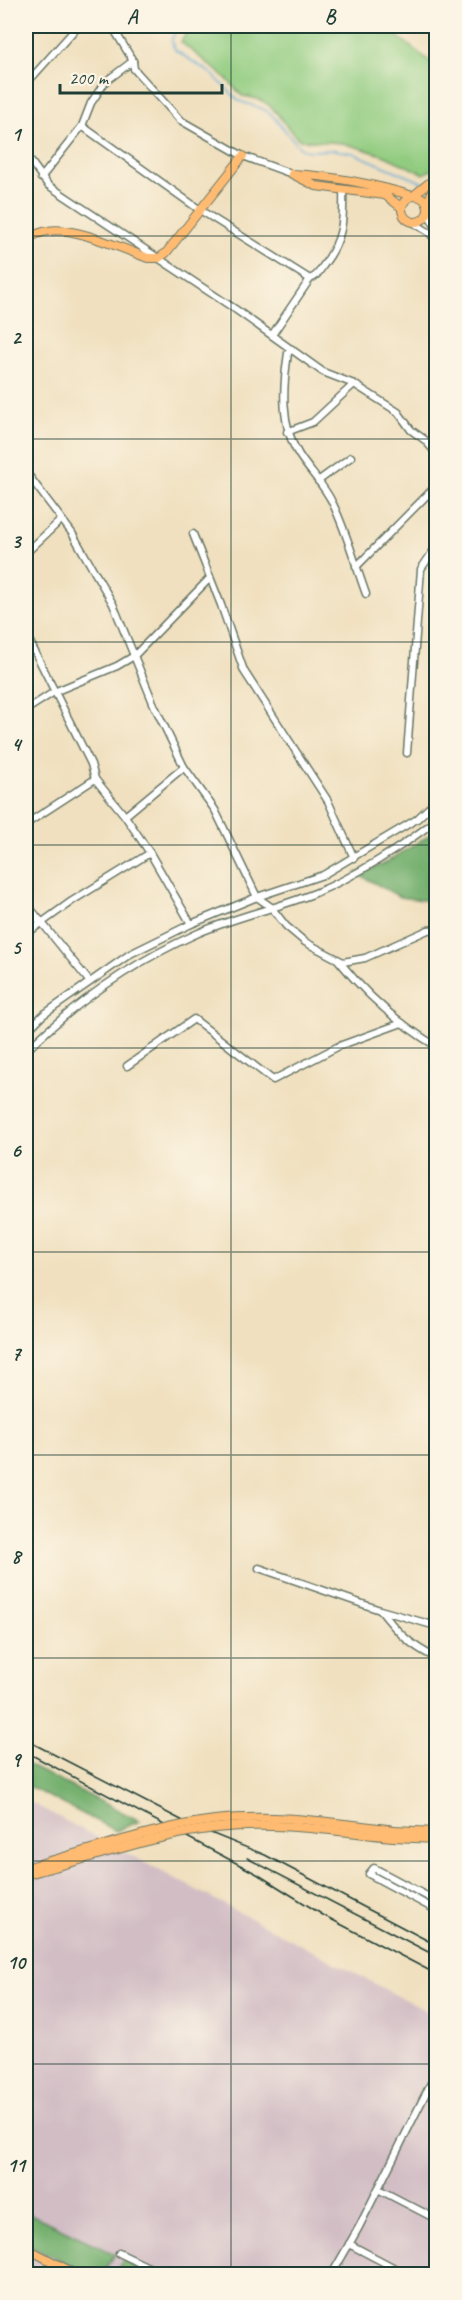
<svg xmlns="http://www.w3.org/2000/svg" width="462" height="2300" font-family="Caveat,sans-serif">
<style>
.industrial{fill:#d2bdc5}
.green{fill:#91cc80;stroke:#58845a;stroke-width:1.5}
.forest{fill:#74b06e;stroke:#4a7651;stroke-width:1.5}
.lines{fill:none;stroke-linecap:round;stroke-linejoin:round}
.stream{stroke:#60a8d7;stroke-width:1.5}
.minor-casing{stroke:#687665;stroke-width:9}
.major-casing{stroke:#687665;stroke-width:10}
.minor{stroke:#fff;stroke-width:6}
.major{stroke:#ffbb71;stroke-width:8}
.rail{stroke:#1f3d34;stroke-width:1.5}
.major-bridge-casing{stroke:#687665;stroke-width:10;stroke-linecap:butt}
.major-bridge{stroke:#ffbb71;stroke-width:8}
.grid{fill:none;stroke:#1f3d34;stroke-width:1.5;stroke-opacity:0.55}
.neatline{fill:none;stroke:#1f3d34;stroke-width:2}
.grid-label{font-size:20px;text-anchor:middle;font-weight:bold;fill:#1f3d34}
</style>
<rect width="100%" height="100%" fill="#fcf5e5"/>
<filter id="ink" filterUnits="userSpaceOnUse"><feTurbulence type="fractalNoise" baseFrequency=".0167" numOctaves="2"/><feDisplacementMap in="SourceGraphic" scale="12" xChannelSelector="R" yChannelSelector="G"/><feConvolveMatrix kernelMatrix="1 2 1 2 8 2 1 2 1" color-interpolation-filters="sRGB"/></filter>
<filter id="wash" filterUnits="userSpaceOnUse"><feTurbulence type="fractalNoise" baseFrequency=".008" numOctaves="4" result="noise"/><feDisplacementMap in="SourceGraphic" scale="24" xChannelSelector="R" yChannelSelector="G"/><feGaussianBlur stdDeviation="1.35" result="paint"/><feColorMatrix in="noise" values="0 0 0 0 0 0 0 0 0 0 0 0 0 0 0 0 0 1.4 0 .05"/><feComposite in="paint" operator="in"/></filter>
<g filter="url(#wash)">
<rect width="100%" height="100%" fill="#f0e0bf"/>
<polygon class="industrial" points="26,1800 436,2016 436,2274 26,2274"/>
<path class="green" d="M190,26H384L436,66V167L424,174L383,155L343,143L300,140C276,120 278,99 242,96L227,79L181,42Z"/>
<g class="forest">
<polygon points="436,831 436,902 400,897 356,873 382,865"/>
<polygon points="26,1764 140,1821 116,1831 26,1785"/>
<polygon points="26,2212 115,2254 103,2274 91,2274 26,2244"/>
<polygon points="123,2260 150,2274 115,2274"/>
</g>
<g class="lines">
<polyline class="stream" points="179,26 172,38 172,43 175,50 212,74 239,101 263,109 271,114 301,149 309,151 335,150 353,153 424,183"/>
</g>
</g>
<g filter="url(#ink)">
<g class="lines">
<defs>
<g id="minor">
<polyline points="112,26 133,61 134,69 180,120 243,156 292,174"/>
<polyline points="26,84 78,26"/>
<path d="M82,126L200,210L310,279C317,276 319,272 323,266C343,240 344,221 343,189"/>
<polyline points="26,155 48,185 235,309 323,372 354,384 398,412 411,430 425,440 436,453"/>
<polyline points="41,178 82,126 91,103 105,82 133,61"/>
<polyline points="428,213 436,228"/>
<polyline points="414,223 430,233 436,241"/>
<polyline points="272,335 310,279"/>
<path d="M292,349L288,353C283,386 280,425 299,455C310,472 325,486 333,504C347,533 355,564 366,594"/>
<polyline points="287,432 313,422 354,384"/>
<polyline points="26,472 72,533 113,604 154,705 184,767 215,810 257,897 271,907 286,926 305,942 343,962 365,958 428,930 436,929"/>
<polyline points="318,481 351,457"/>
<polyline points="193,534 221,605 244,671 328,801 354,858"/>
<polyline points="26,553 61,520"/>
<polyline points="356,567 436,486"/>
<polyline points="26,634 91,764 95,779 125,816 150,853 191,924"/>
<polyline points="26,710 54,692 117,666 134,656 210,578"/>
<polyline points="407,753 421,569 436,547"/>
<polyline points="125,816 184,767"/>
<polyline points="26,824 95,779"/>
<polyline points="26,903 89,981"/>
<polyline points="26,916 41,921"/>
<polyline points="26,934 72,901 150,853"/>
<path d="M339,961C366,995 399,1024 436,1046"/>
<polyline points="26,1032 43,1015 130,954 191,924 257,897 323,875 417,819 436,801"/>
<path d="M26,1051C75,1003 132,963 194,935C233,917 276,909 315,893C353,878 405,845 436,820"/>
<polyline points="127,1066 194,1019 273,1080 339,1046 402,1023"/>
<polyline points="259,1568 380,1610 436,1626"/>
<path d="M381,1611C399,1634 410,1645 436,1658"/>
<polyline points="436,1901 374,1868 369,1874 436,1910"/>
<polyline points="378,2189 436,2219"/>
<polyline points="349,2244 406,2274"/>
<polyline points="119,2253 163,2274"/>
<polyline points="332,2274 359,2227 436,2073"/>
</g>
<g id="major">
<circle cx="415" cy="209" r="13"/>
<polyline points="427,204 432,192 436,187"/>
<path d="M401,207L385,195L316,186L292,174C334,176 373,184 413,196L436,177"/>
<path d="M26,239C32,236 40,232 48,231C74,226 123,249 148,258H159L166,253L243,156"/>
<polyline points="394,1830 436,1832"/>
<polyline points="393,1837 436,1839"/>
<polyline points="26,1868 36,1865"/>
<polyline points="26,1875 39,1871"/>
<polyline points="26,2248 76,2274"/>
<polyline points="26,2266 43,2274"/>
</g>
</defs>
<use href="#minor" class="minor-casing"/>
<use href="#major" class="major-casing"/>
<use href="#minor" class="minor"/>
<use href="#major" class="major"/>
<g class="rail">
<polyline points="26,1740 191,1825 265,1855 436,1945"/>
<polyline points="26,1752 257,1874 323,1915 436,1974"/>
<polyline points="247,1858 436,1956"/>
</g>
<defs>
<g id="major-bridge">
<path d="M36,1865C95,1849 155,1827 215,1820C275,1813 335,1823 394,1830"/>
<path d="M39,1871C96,1857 159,1834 216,1828C275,1821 335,1831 393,1837"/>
</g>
</defs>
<use href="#major-bridge" class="major-bridge-casing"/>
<use href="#major-bridge" class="major-bridge"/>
</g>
</g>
<path class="grid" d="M231,26V2274M26,236H436M26,439H436M26,642H436M26,845H436M26,1048H436M26,1252H436M26,1455H436M26,1658H436M26,1861H436M26,2064H436"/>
<rect width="462" height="2300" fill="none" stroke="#fcf5e5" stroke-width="66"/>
<path d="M60 84v9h162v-9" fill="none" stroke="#1f3d34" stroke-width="3"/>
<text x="69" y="84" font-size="18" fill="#1f3d34" stroke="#fcf5e5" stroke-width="4.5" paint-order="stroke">200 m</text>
<rect x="33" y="33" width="396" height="2234" class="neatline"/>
<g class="grid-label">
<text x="132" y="23">A</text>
<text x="330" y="23">B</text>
<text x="16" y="141">1</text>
<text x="16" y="344">2</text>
<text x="16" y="548">3</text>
<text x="16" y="751">4</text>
<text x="16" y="954">5</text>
<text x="16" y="1157">6</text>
<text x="16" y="1360">7</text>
<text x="16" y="1563">8</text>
<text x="16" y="1766">9</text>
<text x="16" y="1969">10</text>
<text x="16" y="2172">11</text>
</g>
</svg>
